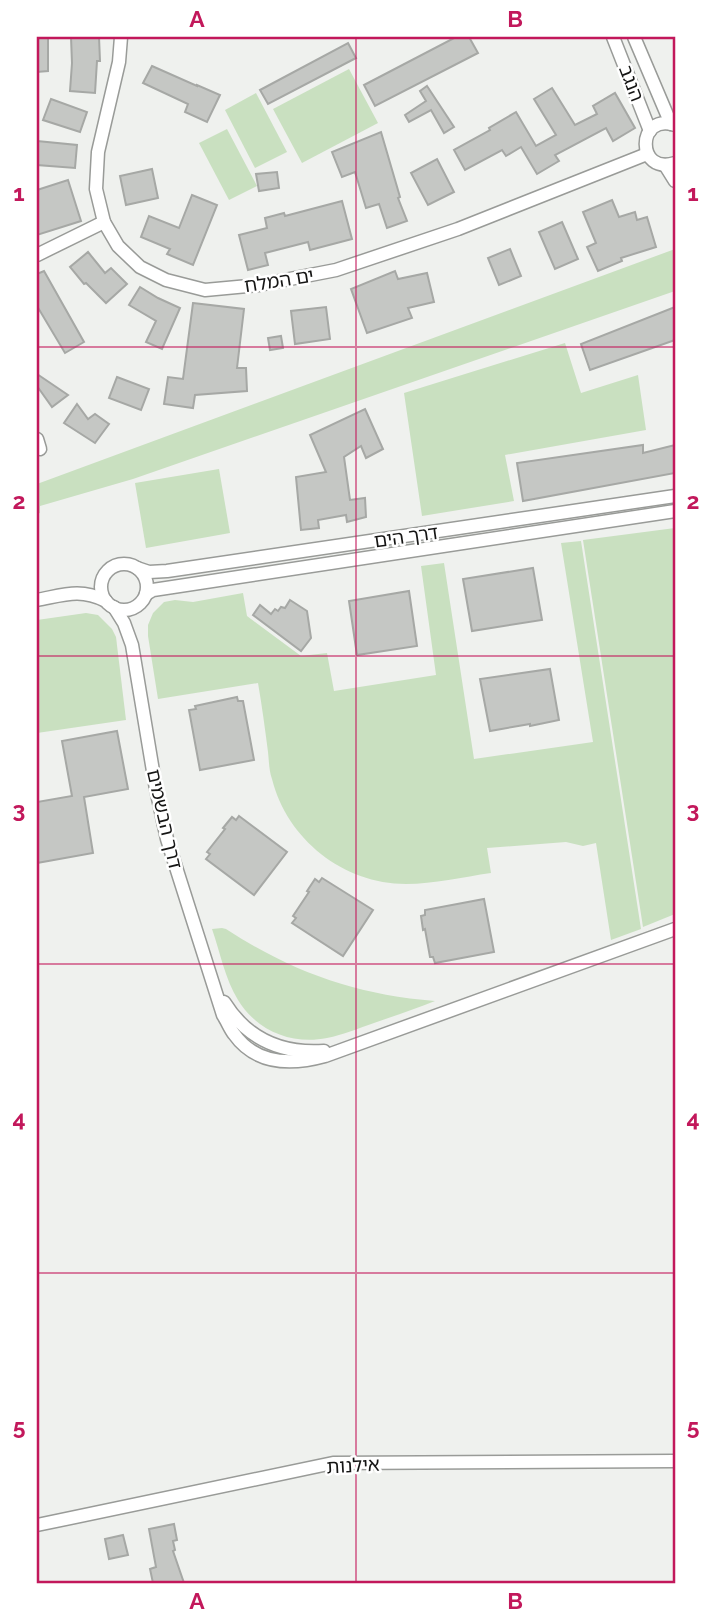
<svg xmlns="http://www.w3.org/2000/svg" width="712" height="1620" font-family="Raleway,'Noto Sans Hebrew',sans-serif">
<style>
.green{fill:#c9e0c0}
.building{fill:#c5c7c4;stroke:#a6a8a5;stroke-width:2}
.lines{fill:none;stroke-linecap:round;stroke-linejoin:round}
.minor-casing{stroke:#999b98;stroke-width:15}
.minor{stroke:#fff;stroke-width:12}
.grid{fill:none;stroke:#c2185b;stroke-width:2;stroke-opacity:0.55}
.labels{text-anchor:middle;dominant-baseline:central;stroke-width:5;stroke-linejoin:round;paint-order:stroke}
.street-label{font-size:19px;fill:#151514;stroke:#fff}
.neatline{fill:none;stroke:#c2185b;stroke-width:2.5}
.grid-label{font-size:23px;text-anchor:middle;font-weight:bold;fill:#c2185b}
</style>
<rect width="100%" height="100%" fill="#eff1ee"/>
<g class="green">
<polygon points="349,69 378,123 302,163 273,109"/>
<polygon points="256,93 287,152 255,168 225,110"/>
<polygon points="227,129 257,186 229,200 199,143"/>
<polygon points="675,249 675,291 133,479 40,506 40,513 37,514 37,484"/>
<polygon points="565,343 581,393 638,375 646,430 505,455 514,501 422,516 404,393"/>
<polygon points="219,469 230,533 146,548 135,483"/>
<polygon points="675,528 675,914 643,927 583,540"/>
<path d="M581,541L641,929L611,940L596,843L583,846L566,842L487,848L491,873C463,877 434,884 406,884C343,884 287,839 272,779C269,771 269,761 268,752C265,729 262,706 258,683L158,699L148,636V625L153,613L164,602L175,600L193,602L243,593L247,616L301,656L327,653L334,691L436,675L421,566L444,563L474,759L593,742L561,543Z"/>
<polygon points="86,613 98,615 112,629 116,637 126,720 37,733 37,620"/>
<path d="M222,928L226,929C292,972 356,995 435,1001C415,1009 394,1016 374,1023C359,1028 343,1035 327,1038C292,1045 257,1031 238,1000C225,979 220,952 212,929Z"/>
</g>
<g class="building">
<polygon points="37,37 48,37 48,71 37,72"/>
<polygon points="71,37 99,37 100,61 97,61 95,93 70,91 72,63"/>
<polygon points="456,37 469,37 478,53 375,106 364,85"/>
<polygon points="348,43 356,58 268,104 260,90"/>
<polygon points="152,66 197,86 197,85 220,95 207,122 185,112 188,104 143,83"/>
<polygon points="427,86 454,127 444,133 431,110 409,122 405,115 426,101 420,91"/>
<polygon points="552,88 575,125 597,114 593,106 615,93 635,128 613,141 606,128 555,155 559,161 537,174 521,147 506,156 502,150 465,170 454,150 490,130 489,128 516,112 536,146 556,135 534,99"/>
<polygon points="51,99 87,112 80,132 43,120"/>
<polygon points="381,132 400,197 398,198 407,221 387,228 379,204 366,208 355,172 342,177 332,152"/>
<polygon points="37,141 77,145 75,168 37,165"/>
<polygon points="437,159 454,192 428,205 411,173"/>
<polygon points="152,169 158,198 126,205 120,176"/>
<polygon points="277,172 279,188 259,191 256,174"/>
<polygon points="68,180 81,221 37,235 37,190"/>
<polygon points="192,195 217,205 193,265 167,254 170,249 141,237 149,216 179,228"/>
<polygon points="612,200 619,217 635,212 637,220 647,217 656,247 621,258 622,261 598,271 587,247 596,243 583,212"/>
<polygon points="342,201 352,239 310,250 308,242 265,253 268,265 248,270 239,235 267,228 265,218 284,213 285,216"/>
<polygon points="562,222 578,259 555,269 539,232"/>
<polygon points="510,249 521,276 499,285 488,258"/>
<polygon points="88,252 105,273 111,268 127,284 106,303 86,283 84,284 70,267"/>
<polygon points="44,271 84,342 65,353 37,306 37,274"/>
<polygon points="395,271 398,279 427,273 434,302 408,308 412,318 367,333 351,289"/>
<polygon points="140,287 158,298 180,308 162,349 146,342 156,321 129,305"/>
<polygon points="193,303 244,309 237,368 246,368 247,391 195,395 193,408 164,404 168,377 183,379"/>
<polygon points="326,307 330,339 295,344 291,311"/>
<polygon points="675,307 675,340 590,370 581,344"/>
<polygon points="281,336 283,348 270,350 268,338"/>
<polygon points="37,374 68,395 52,407 37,386"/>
<polygon points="117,377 149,389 141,410 109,398"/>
<polygon points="77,404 88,419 95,414 109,424 95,443 64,423"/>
<polygon points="365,409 383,449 366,458 361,446 344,457 350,500 365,498 366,517 347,522 346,515 318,520 319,528 301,530 296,477 326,472 310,435"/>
<polygon points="643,445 643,453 675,445 675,473 523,501 517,463"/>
<polygon points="533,568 542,620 472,631 463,579"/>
<polygon points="409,591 417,646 357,655 349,601"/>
<polygon points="290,600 307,611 311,638 301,651 253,615 260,605 271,614 275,609 278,611 281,607 285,608"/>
<polygon points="550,669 559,720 530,726 530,724 490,731 480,679"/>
<polygon points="237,697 238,701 243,701 254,760 200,770 189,710 196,709 195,706"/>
<polygon points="117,731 128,789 84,797 93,853 37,863 37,802 72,796 62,741"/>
<polygon points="239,816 287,852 254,895 206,859 210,854 207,852 225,829 223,828 232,817 236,820"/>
<polygon points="322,878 373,910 343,956 292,923 296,918 293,916 309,892 307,891 315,879 319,882"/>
<polygon points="484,899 494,952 435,963 433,957 430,957 425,929 423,930 421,916 425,915 425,910"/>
<polygon points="174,1524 177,1540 173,1541 175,1550 173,1551 184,1583 153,1583 150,1569 156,1567 149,1529"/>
<polygon points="123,1535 128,1555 109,1559 105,1539"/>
</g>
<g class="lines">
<defs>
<g id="minor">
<polyline points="121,37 119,62 98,152 96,189 104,222 118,246 140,267 166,280 205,290 259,285 336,270 458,229 647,154"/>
<polyline points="613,37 650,131"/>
<polyline points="634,37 671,124"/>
<path d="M675,125C636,112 636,176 675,163"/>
<polyline points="665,165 675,181"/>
<polyline points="37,255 104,222"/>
<polyline points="37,439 40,449"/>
<circle cx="124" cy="587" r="23"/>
<polyline points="137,568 149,572 167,571 675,496"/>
<polyline points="146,594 153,590 675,511"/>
<path d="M37,600C64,595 80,588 106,601"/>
<path d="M114,607L124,623L132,645L156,789L167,839L223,1015C227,1021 230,1029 234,1034C256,1065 292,1065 325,1056L675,929"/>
<path d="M224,1002C247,1039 281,1054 324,1051"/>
<polyline points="37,1525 333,1463 675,1461"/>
</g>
</defs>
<use href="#minor" class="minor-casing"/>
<use href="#minor" class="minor"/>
</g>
<path class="grid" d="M356,37V1583M37,347H675M37,656H675M37,964H675M37,1273H675"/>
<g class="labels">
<g class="street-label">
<text transform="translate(632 83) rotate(69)">הנגב</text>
<text transform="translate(279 280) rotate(-9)">ים המלח</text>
<text transform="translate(406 536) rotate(-8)">דרך הים</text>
<text transform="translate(165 819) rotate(77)">דרך הבשמים</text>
<text transform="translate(353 1465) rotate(-3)">אילנות</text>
</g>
</g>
<rect width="712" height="1620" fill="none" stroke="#ffffff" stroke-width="77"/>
<rect x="38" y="38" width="636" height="1544" class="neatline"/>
<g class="grid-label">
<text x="197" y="27">A</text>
<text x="515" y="27">B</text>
<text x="19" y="201">1</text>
<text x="693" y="201">1</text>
<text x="19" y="509">2</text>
<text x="693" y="509">2</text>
<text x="19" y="818">3</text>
<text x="693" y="818">3</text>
<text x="19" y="1127">4</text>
<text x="693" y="1127">4</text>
<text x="19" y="1435">5</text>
<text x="693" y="1435">5</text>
<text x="197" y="1609">A</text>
<text x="515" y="1609">B</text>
</g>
</svg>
